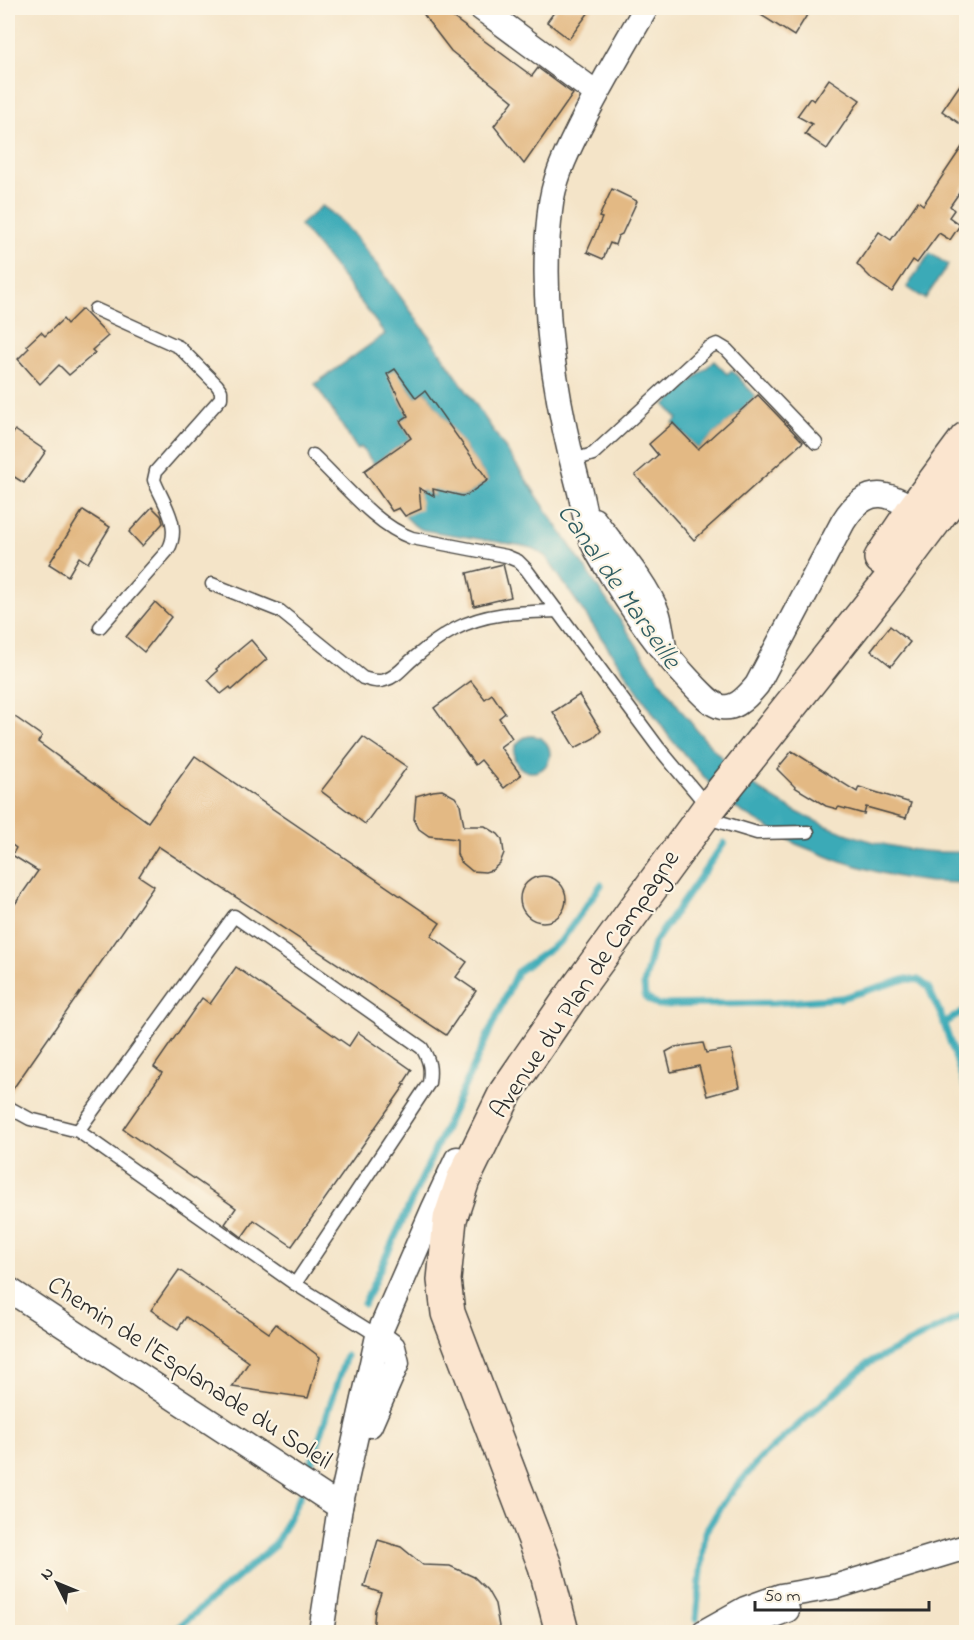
<svg xmlns="http://www.w3.org/2000/svg" width="974" height="1640" font-family="'Indie Flower',sans-serif">
<style>
.water{fill:#3aaab7;stroke:#326a71;stroke-width:1.5}
.lines{fill:none;stroke-linecap:round;stroke-linejoin:round}
.stream{stroke:#3aaab7;stroke-width:7}
.building{fill:#e3b984}
.lane-casing{stroke:#494743;stroke-width:15}
.street-casing{stroke:#494743;stroke-width:27}
.secondary-casing{stroke:#494743;stroke-width:36}
.lane{stroke:#fff;stroke-width:12}
.street{stroke:#fff;stroke-width:24}
.secondary{stroke:#fbe5cf;stroke-width:33}
.labels{text-anchor:middle;dominant-baseline:central;stroke-width:4.5;stroke-linejoin:round;paint-order:stroke}
.street-label{font-size:26px;fill:#2b2b2b;stroke:#fcf5e5}
.water-label{font-size:27px;font-style:italic;fill:#315e63;stroke:#fcf5e5}
</style>
<rect width="100%" height="100%" fill="#fcf5e5"/>
<filter id="ink" filterUnits="userSpaceOnUse"><feTurbulence type="fractalNoise" baseFrequency=".0167" numOctaves="2"/><feDisplacementMap in="SourceGraphic" scale="12" xChannelSelector="R" yChannelSelector="G"/><feConvolveMatrix kernelMatrix="1 2 1 2 8 2 1 2 1" color-interpolation-filters="sRGB"/></filter>
<filter id="wash" filterUnits="userSpaceOnUse"><feTurbulence type="fractalNoise" baseFrequency=".008" numOctaves="4" result="noise"/><feDisplacementMap in="SourceGraphic" scale="24" xChannelSelector="R" yChannelSelector="G"/><feGaussianBlur stdDeviation="1.35" result="paint"/><feColorMatrix in="noise" values="0 0 0 0 0 0 0 0 0 0 0 0 0 0 0 0 0 1.4 0 .05"/><feComposite in="paint" operator="in"/></filter>
<g filter="url(#wash)">
<rect width="100%" height="100%" fill="#f4e4c8"/>
<g class="water">
<path d="M322,206C345,221 361,243 377,265C394,288 411,311 428,335C494,429 556,526 620,620C655,672 689,730 737,772C797,823 887,856 966,852V883L931,882L908,879L881,873L834,859L796,844L740,811L719,794L670,738L546,557L534,549L524,546L423,530L415,526L405,516L416,495L426,489L429,494L434,496L429,486L462,496L467,495L488,480L425,391L416,398L408,387L401,392V402L408,416L400,422L411,438L374,464L361,447L357,449L315,384L385,334L333,265L300,225Z"/>
<polygon points="930,253 948,265 925,299 907,287"/>
<polygon points="714,361 727,374 732,370 756,397 698,449 673,423 678,419 665,405"/>
<circle cx="532" cy="754" r="18"/>
</g>
<g class="lines">
<g class="stream">
<polyline points="724,843 654,943 644,984 645,997 657,1005 775,1003 841,998 906,979 919,980 928,987 941,1015 966,1089"/>
<polyline points="944,1023 966,1010"/>
<polyline points="364,1304 517,972 561,941 601,885"/>
<polyline points="308,1474 346,1356"/>
<polyline points="696,1619 705,1532 728,1496 761,1458 867,1364 966,1314"/>
<polyline points="173,1632 275,1545 301,1494"/>
</g>
</g>
<g id="blocks">
<g class="building">
<polygon points="420,8 440,8 532,76 538,68 573,94 524,164 494,126 513,101 451,51 428,21"/>
<polygon points="557,8 592,8 569,39 547,22"/>
<polygon points="750,8 796,8 807,15 794,36"/>
<polygon points="966,76 966,128 942,111"/>
<polygon points="829,79 860,100 827,149 805,134 812,124 797,116 810,98 814,101"/>
<polygon points="966,141 966,183 950,206 954,210 949,217 960,225 950,240 939,233 917,263 913,260 892,292 871,278 857,264 879,232 891,240 918,201 923,205"/>
<polygon points="612,189 637,201 622,234 618,236 615,245 610,243 603,259 587,252 602,218 599,217"/>
<polygon points="82,309 108,336 92,350 95,353 69,375 59,365 40,384 18,359 29,348 27,345 41,332 45,336 63,319 67,324"/>
<polygon points="395,369 416,398 425,391 488,480 467,495 462,496 433,489 434,496 419,488 421,509 405,516 399,508 392,511 364,471 411,438 400,421 408,416 387,374"/>
<polygon points="758,395 803,442 694,540 635,475 658,455 649,444 673,423 698,449"/>
<polygon points="15,430 46,451 24,483 8,473 8,442"/>
<polygon points="152,507 161,516 163,523 142,546 129,532"/>
<polygon points="83,510 110,527 88,563 79,557 68,576 49,564"/>
<polygon points="503,564 511,597 474,606 467,573"/>
<polygon points="155,602 171,617 144,652 126,637"/>
<polygon points="890,626 910,642 891,666 871,650"/>
<polygon points="251,640 267,659 232,690 230,687 221,694 208,680 218,671 216,669"/>
<polygon points="471,681 485,699 492,694 505,713 499,718 512,738 500,747 521,775 504,788 481,760 475,765 434,708"/>
<polygon points="579,695 601,731 594,738 575,748 553,712"/>
<polygon points="8,712 42,736 38,742 148,822 195,756 440,923 431,936 467,962 456,977 476,991 446,1035 158,846 139,876 154,886 8,1096 8,914 38,871 12,855 16,848 8,842"/>
<polygon points="363,737 407,767 365,824 321,791"/>
<polygon points="792,751 857,792 859,787 911,803 906,818 866,807 864,814 839,807 837,809 826,806 796,788 777,769"/>
<polygon points="442,790 455,797 460,804 464,826 485,826 498,834 502,839 504,853 500,863 492,870 485,872 472,871 460,861 457,854 457,839 429,836 419,829 414,819 416,796 433,791"/>
<circle cx="543" cy="899" r="23"/>
<polygon points="236,967 349,1046 358,1032 412,1070 403,1084 405,1085 292,1246 254,1220 242,1237 225,1224 236,1208 123,1129 162,1073 154,1067 202,998 210,1004"/>
<polygon points="703,1043 706,1053 731,1049 740,1087 707,1096 699,1066 671,1072 666,1052 675,1047"/>
<polygon points="179,1270 269,1333 276,1324 320,1357 308,1398 232,1387 249,1362 186,1317 178,1329 151,1310"/>
<polygon points="378,1540 401,1547 423,1565 450,1566 474,1577 487,1590 495,1604 500,1632 373,1632 375,1610 381,1593 364,1587"/>
</g>
</g>
</g>
<g filter="url(#ink)">
<use href="#blocks" fill-opacity="0" stroke="#494743" stroke-width="1.5"/>
<g class="lines">
<defs>
<g id="lane">
<path d="M95,309L179,347L217,385L221,391V398L156,471L154,480C163,503 182,526 168,550L100,627"/>
<path d="M313,455C342,482 375,525 412,538L506,556L518,561L526,569L658,747L708,807"/>
<polyline points="571,461 593,454 708,348 717,344 727,350 816,443"/>
<path d="M212,584L280,611L363,678C371,680 377,683 385,680C397,677 405,665 414,658C427,647 440,637 455,629C487,612 523,612 558,611"/>
<polyline points="704,817 757,833 808,832"/>
<polyline points="8,1107 30,1119 78,1131 295,1284 378,1336"/>
<path d="M78,1131L234,916L422,1048C430,1061 431,1069 429,1083L295,1284"/>
</g>
<g id="street">
<polyline points="481,8 596,93"/>
<path d="M646,8C623,48 599,88 578,130C565,156 553,181 550,211C539,303 555,399 579,488C584,507 586,527 594,545C599,556 606,566 612,576C634,612 658,647 687,678C714,707 726,723 757,685L843,522C869,480 892,494 926,517"/>
<path d="M594,520C614,547 647,583 658,615C661,625 662,637 664,647"/>
<polyline points="8,1289 340,1507"/>
<polyline points="370,1425 397,1363 393,1347 378,1336"/>
<polyline points="321,1632 340,1507 378,1336 434,1208 457,1159"/>
<polyline points="704,1632 745,1609 781,1596 838,1586 966,1547"/>
<polyline points="746,1632 758,1621 787,1610"/>
</g>
<g id="secondary">
<polyline points="881,558 914,509 966,439"/>
<polyline points="562,1632 545,1566 448,1313 444,1280 450,1219 463,1180 506,1092 569,1000 709,808 887,584 966,479"/>
</g>
</defs>
<use href="#lane" class="lane-casing"/>
<use href="#street" class="street-casing"/>
<use href="#secondary" class="secondary-casing"/>
<use href="#lane" class="lane"/>
<use href="#street" class="street"/>
<use href="#secondary" class="secondary"/>
</g>
</g>
<g class="labels">
<g class="street-label">
<text transform="translate(586 985) rotate(-56)">Avenue du Plan de Campagne</text>
<text transform="translate(189 1374) rotate(33)">Chemin de l'Esplanade du Soleil</text>
</g>
<g class="water-label">
<text transform="translate(618 587) rotate(55)">Canal de Marseille</text>
</g>
</g>
<rect width="974" height="1640" fill="none" stroke="#fcf5e5" stroke-width="30"/>
<g transform="translate(57 1583) rotate(313)" stroke="#fcf5e5" stroke-width="4.5" paint-order="stroke">
<path d="M0-4.5L10 22L0 15L-10 22Z" fill="#2b2b2b"/>
<text y="-9" font-size="16" font-weight="bold" text-anchor="middle" fill="#2b2b2b">N</text>
</g>
<path d="M755 1601v9h174v-9" fill="none" stroke="#2b2b2b" stroke-width="3"/>
<text x="764" y="1601" font-size="18" fill="#2b2b2b" stroke="#fcf5e5" stroke-width="4.5" paint-order="stroke">50 m</text>
</svg>
